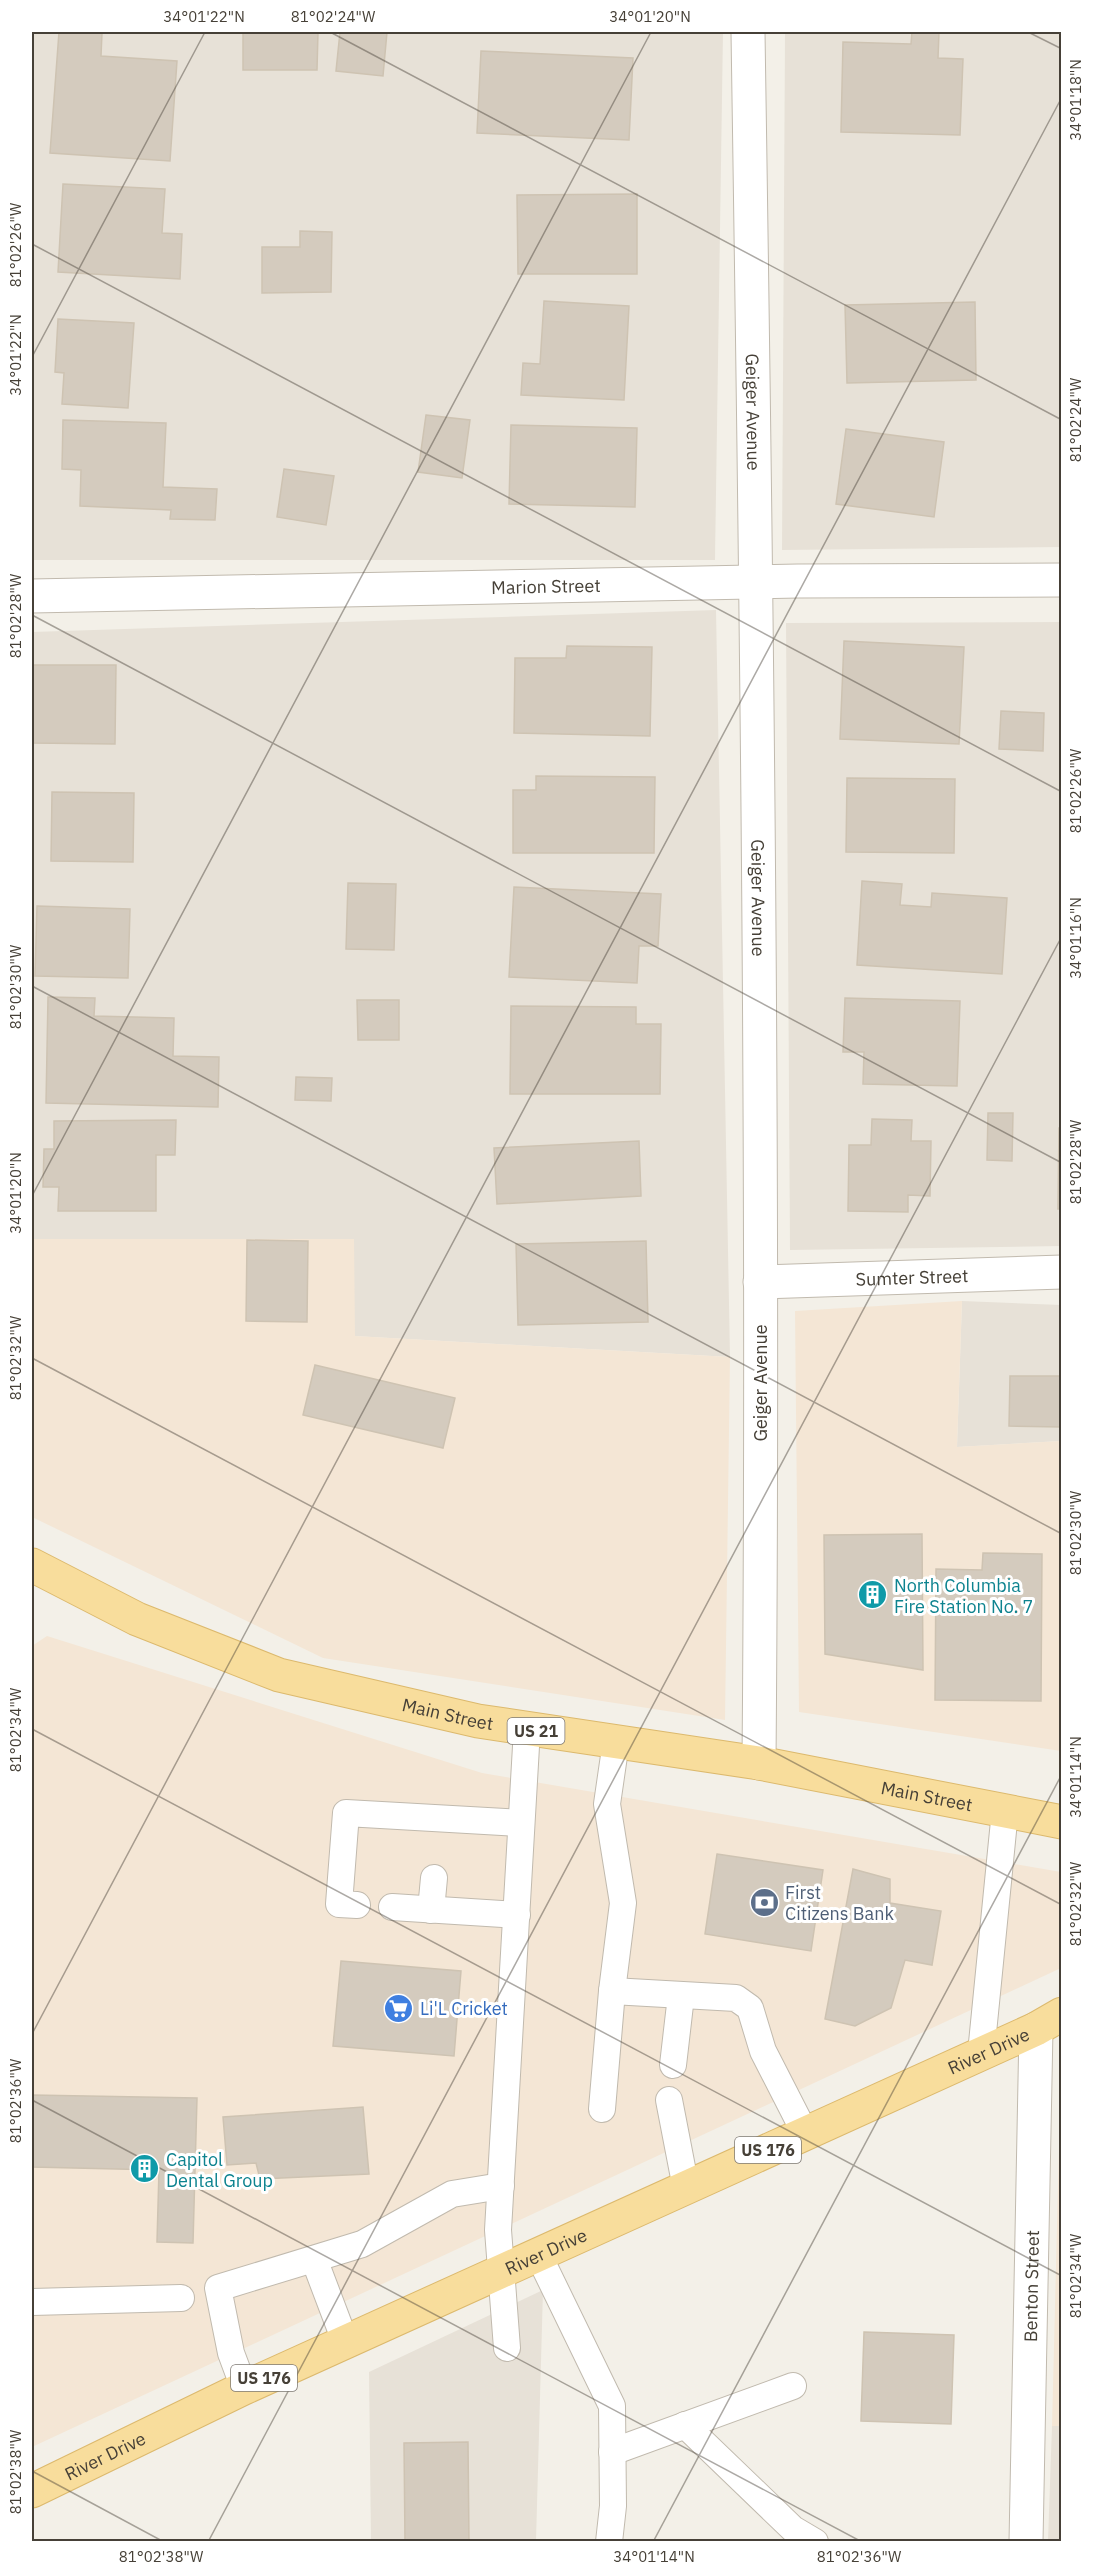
<svg xmlns="http://www.w3.org/2000/svg" width="1093" height="2573" font-family="'IBM Plex Sans',sans-serif">
<style>
.residential{fill:#e7e1d7}
.commercial{fill:#f4e6d5}
.building{fill:#d4cbbe;stroke:#cec3b2;stroke-width:1.5}
.lines{fill:none;stroke-linecap:round;stroke-linejoin:round}
.service-casing{stroke:#c1baae;stroke-width:28}
.minor-casing{stroke:#c1baae;stroke-width:35}
.primary-casing{stroke:#dcb96d;stroke-width:35}
.service{stroke:#fff;stroke-width:26}
.minor{stroke:#fff;stroke-width:33}
.primary{stroke:#f8dd9c;stroke-width:33}
.ticks{fill:none;stroke:#464037;stroke-width:1.5;stroke-opacity:0.45}
.labels{text-anchor:middle;dominant-baseline:central;stroke-width:6;stroke-linejoin:round;paint-order:stroke}
.shield{fill:#fff;stroke:#7e7973;stroke-width:1.5}
.shield-label{font-size:16px;font-weight:bold;fill:#464037}
.street-label{font-size:18px;fill:#464037;stroke:#fff}
.culture-label{font-size:18px;fill:#0d838f;stroke:#fff;text-anchor:start}
.service-label{font-size:18px;fill:#4e5e75;stroke:#fff;text-anchor:start}
.shop-label{font-size:18px;fill:#366cbe;stroke:#fff;text-anchor:start}
.neatline{fill:none;stroke:#464037;stroke-width:2}
.ticks-label{font-size:15px;text-anchor:middle;fill:#464037}
</style>
<rect width="100%" height="100%" fill="#f3f0e8"/>
<g class="residential">
<polygon points="32,32 723,32 715,560 32,560"/>
<polygon points="785,32 1061,32 1061,547 782,550"/>
<polygon points="716,610 730,1357 354,1336 354,1239 32,1239 32,632"/>
<polygon points="1061,622 1061,1246 790,1250 786,623"/>
<polygon points="962,1301 1061,1305 1061,1441 957,1447"/>
<polygon points="543,2290 536,2541 371,2541 369,2372"/>
<polygon points="1052,2426 1061,2426 1061,2541 1048,2541"/>
</g>
<g class="commercial">
<polygon points="32,1239 354,1239 355,1336 730,1357 725,1720 323,1658 32,1517"/>
<polygon points="962,1301 957,1447 1061,1441 1061,1751 799,1712 795,1311"/>
<polygon points="47,1636 482,1773 1061,1872 1061,1968 32,2447 32,1646"/>
<polygon points="1061,2066 1061,2426 1052,2426"/>
</g>
<g class="building">
<polygon points="59,32 102,33 101,56 177,61 170,161 50,153"/>
<polygon points="243,32 318,32 317,70 243,70"/>
<polygon points="340,32 387,32 383,76 336,71"/>
<polygon points="912,32 939,32 938,58 963,59 960,135 841,132 843,42 911,44"/>
<polygon points="481,51 633,58 629,140 477,133"/>
<polygon points="63,184 165,189 162,233 182,234 180,279 58,272"/>
<polygon points="637,194 637,274 518,274 517,195"/>
<polygon points="300,231 332,232 331,292 262,293 262,247 300,247"/>
<polygon points="544,301 629,306 624,400 521,395 523,363 540,364"/>
<polygon points="975,302 976,380 847,383 845,305"/>
<polygon points="58,319 134,323 128,408 62,404 64,373 55,372"/>
<polygon points="426,415 470,420 462,478 418,472"/>
<polygon points="63,420 166,423 163,487 217,489 215,520 170,519 171,510 80,506 81,470 62,469"/>
<polygon points="511,425 637,428 635,507 509,504"/>
<polygon points="846,429 944,442 934,517 836,504"/>
<polygon points="284,469 334,476 326,525 277,517"/>
<polygon points="844,641 964,647 959,744 840,739"/>
<polygon points="567,646 652,647 650,736 514,733 515,658 566,658"/>
<polygon points="32,665 116,665 115,744 32,743"/>
<polygon points="1001,711 1044,713 1043,751 999,749"/>
<polygon points="536,776 655,777 654,853 513,853 513,790 536,790"/>
<polygon points="847,778 955,779 954,853 846,852"/>
<polygon points="52,792 134,793 133,862 51,861"/>
<polygon points="862,881 902,884 900,905 931,907 932,893 1007,898 1002,974 857,965"/>
<polygon points="348,883 396,884 394,950 346,949"/>
<polygon points="514,887 661,894 658,946 639,946 637,983 509,977"/>
<polygon points="37,906 130,909 128,978 35,976"/>
<polygon points="48,997 95,998 94,1016 174,1018 173,1056 219,1057 218,1107 46,1103"/>
<polygon points="845,998 960,1001 957,1086 863,1084 864,1052 843,1052"/>
<polygon points="357,1000 399,1000 399,1040 358,1040"/>
<polygon points="511,1006 636,1007 636,1024 661,1024 660,1094 510,1094"/>
<polygon points="296,1077 332,1078 331,1101 295,1100"/>
<polygon points="988,1113 1013,1113 1012,1161 987,1160"/>
<polygon points="872,1119 912,1120 911,1141 931,1141 930,1196 908,1195 908,1212 848,1211 849,1145 871,1145"/>
<polygon points="176,1120 175,1155 156,1155 156,1211 58,1211 59,1187 43,1187 44,1149 54,1149 54,1121"/>
<polygon points="1059,1128 1062,1128 1062,1209 1058,1209"/>
<polygon points="639,1141 641,1196 497,1204 494,1148"/>
<polygon points="247,1240 308,1241 307,1322 246,1321"/>
<polygon points="646,1241 648,1322 518,1325 516,1244"/>
<polygon points="315,1365 455,1398 443,1448 303,1415"/>
<polygon points="1010,1376 1061,1376 1061,1427 1009,1426"/>
<polygon points="922,1534 923,1670 825,1654 824,1535"/>
<polygon points="983,1553 1042,1554 1041,1701 935,1700 936,1569 982,1570"/>
<polygon points="717,1854 823,1870 811,1951 705,1934"/>
<polygon points="853,1869 890,1879 890,1903 941,1911 932,1965 905,1960 891,2008 855,2026 825,2019"/>
<polygon points="341,1961 461,1971 454,2056 333,2046"/>
<polygon points="32,2095 197,2098 193,2243 157,2242 159,2170 32,2167"/>
<polygon points="363,2107 369,2174 260,2179 256,2163 227,2165 223,2117"/>
<polygon points="864,2332 954,2335 951,2424 861,2421"/>
<polygon points="468,2442 469,2542 405,2542 404,2443"/>
</g>
<g class="lines">
<defs>
<g id="service">
<polyline points="357,1905 339,1904 346,1813 521,1823"/>
<polyline points="392,1907 517,1915"/>
<polyline points="431,1910 434,1878"/>
<polyline points="612,1991 736,1998 750,2008 763,2051 805,2133"/>
<polyline points="981,2053 1005,1811"/>
<polyline points="673,2065 681,1996"/>
<polyline points="669,2100 686,2188"/>
<polyline points="602,2109 612,1991 623,1903 607,1804 616,1742"/>
<polyline points="538,2254 612,2406 613,2506 609,2542"/>
<polyline points="314,2259 345,2341"/>
<polyline points="32,2302 181,2298"/>
<polyline points="507,2348 498,2230 527,1729"/>
<polyline points="244,2388 231,2353 218,2288 362,2244 452,2194 501,2186"/>
<polyline points="685,2425 793,2529 815,2542"/>
<polyline points="612,2452 793,2386"/>
</g>
<g id="minor">
<path id="s1" d="M748,32C757,609 764,1186 759,1763"/>
<path id="s2" d="M32,596L798,581L1062,580"/>
<path id="s3" d="M760,1282L1062,1272"/>
<path id="s4" d="M1026,2542L1036,2029"/>
</g>
<g id="primary">
<path id="s5" d="M32,1565L137,1619L279,1675L478,1721L759,1763L1062,1822"/>
<path id="s6" d="M32,2491L244,2388L1036,2029L1062,2014"/>
</g>
</defs>
<use href="#service" class="service-casing"/>
<use href="#minor" class="minor-casing"/>
<use href="#primary" class="primary-casing"/>
<use href="#service" class="service"/>
<use href="#minor" class="minor"/>
<use href="#primary" class="primary"/>
</g>
<path class="ticks" d="M330,32L1062,420M1028,32L1062,49M32,244L1062,792M32,357L205,32M32,615L1062,1163M32,986L1062,1534M32,1196L651,32M32,1358L1062,1905M32,1729L1062,2276M32,2034L1062,97M32,2100L862,2542M32,2471L164,2542M208,2542L1062,936M653,2542L1062,1774"/>
<defs>
<symbol id="building-disc" viewBox="-11 -11 22 22"><circle r="9.5" fill="#0f9aa8" stroke="#fff"/><path d="M-4-6H4V6H1V3H-1V6H-4ZM-2.5-4.3h1.7v1.8h-1.7ZM.8-4.3h1.7v1.8H.8ZM-2.5-1h1.7V.8h-1.7ZM.8-1h1.7V.8H.8Z" fill="#fff"/></symbol>
<symbol id="bank-disc" viewBox="-11 -11 22 22"><circle r="9.5" fill="#5c6f8a" stroke="#fff"/><path d="M-6-4H6V4H-6ZM0-2.3a2.3 2.3 0 1 0 0 4.6a2.3 2.3 0 1 0 0-4.6Z" fill="#fff"/></symbol>
<symbol id="supermarket-disc" viewBox="-11 -11 22 22"><circle r="9.5" fill="#3f7fe0" stroke="#fff"/><path d="M-6-5.5h2.5l.6 2H6L4.5 2H-2.5L-4.4-4H-6ZM-1.5 3.2a1.3 1.3 0 1 0 .1 0ZM3 3.2a1.3 1.3 0 1 0 .1 0Z" fill="#fff"/></symbol>
</defs>
<g fill-rule="evenodd">
<use href="#building-disc" x="856" y="1578" width="33" height="33"/>
<use href="#bank-disc" x="748" y="1886" width="33" height="33"/>
<use href="#supermarket-disc" x="382" y="1992" width="33" height="33"/>
<use href="#building-disc" x="128" y="2152" width="33" height="33"/>
</g>
<g class="labels">
<g class="shield">
<rect x="507.5" y="1718" width="57" height="26" rx="4.5"/>
<rect x="735" y="2137" width="66" height="26" rx="4.5"/>
<rect x="231" y="2365" width="66" height="26" rx="4.5"/>
</g>
<g class="shield-label">
<text x="536" y="1731">US 21</text>
<text x="768" y="2150">US 176</text>
<text x="264" y="2378">US 176</text>
</g>
<g class="street-label">
<text stroke="none"><textPath href="#s1" startOffset="380">Geiger Avenue</textPath></text>
<text stroke="none"><textPath href="#s2" startOffset="514">Marion Street</textPath></text>
<text stroke="none"><textPath href="#s1" startOffset="866">Geiger Avenue</textPath></text>
<text stroke="none"><textPath href="#s3" startOffset="152">Sumter Street</textPath></text>
<text transform="translate(760 1383) rotate(-90)">Geiger Avenue</text>
<text stroke="none"><textPath href="#s5" startOffset="444">Main Street</textPath></text>
<text stroke="none"><textPath href="#s5" startOffset="930">Main Street</textPath></text>
<text stroke="none"><textPath href="#s6" startOffset="1053">River Drive</textPath></text>
<text stroke="none"><textPath href="#s6" startOffset="567">River Drive</textPath></text>
<text stroke="none"><textPath href="#s4" startOffset="256">Benton Street</textPath></text>
<text stroke="none"><textPath href="#s6" startOffset="81">River Drive</textPath></text>
</g>
<g class="culture-label">
<text x="894" y="1585">North Columbia<tspan x="894" dy="21">Fire Station No. 7</tspan></text>
<text x="166" y="2159">Capitol<tspan x="166" dy="21">Dental Group</tspan></text>
</g>
<g class="service-label">
<text x="785" y="1892">First<tspan x="785" dy="21">Citizens Bank</tspan></text>
</g>
<g class="shop-label">
<text x="420" y="2008">Li'L Cricket</text>
</g>
</g>
<rect width="1093" height="2573" fill="none" stroke="#ffffff" stroke-width="66"/>
<rect x="33" y="33" width="1027" height="2507" class="neatline"/>
<g class="ticks-label">
<text x="204" y="22">34°01'22"N</text>
<text x="333" y="22">81°02'24"W</text>
<text x="650" y="22">34°01'20"N</text>
<text transform="translate(1076 100) rotate(-90)" y="5">34°01'18"N</text>
<text transform="translate(16 245) rotate(-90)" y="5">81°02'26"W</text>
<text transform="translate(16 355) rotate(-90)" y="5">34°01'22"N</text>
<text transform="translate(1076 420) rotate(-90)" y="5">81°02'24"W</text>
<text transform="translate(16 616) rotate(-90)" y="5">81°02'28"W</text>
<text transform="translate(1076 791) rotate(-90)" y="5">81°02'26"W</text>
<text transform="translate(1076 938) rotate(-90)" y="5">34°01'16"N</text>
<text transform="translate(16 987) rotate(-90)" y="5">81°02'30"W</text>
<text transform="translate(1076 1162) rotate(-90)" y="5">81°02'28"W</text>
<text transform="translate(16 1193) rotate(-90)" y="5">34°01'20"N</text>
<text transform="translate(16 1358) rotate(-90)" y="5">81°02'32"W</text>
<text transform="translate(1076 1533) rotate(-90)" y="5">81°02'30"W</text>
<text transform="translate(16 1730) rotate(-90)" y="5">81°02'34"W</text>
<text transform="translate(1076 1777) rotate(-90)" y="5">34°01'14"N</text>
<text transform="translate(1076 1904) rotate(-90)" y="5">81°02'32"W</text>
<text transform="translate(16 2101) rotate(-90)" y="5">81°02'36"W</text>
<text transform="translate(1076 2276) rotate(-90)" y="5">81°02'34"W</text>
<text transform="translate(16 2472) rotate(-90)" y="5">81°02'38"W</text>
<text x="161" y="2562">81°02'38"W</text>
<text x="654" y="2562">34°01'14"N</text>
<text x="859" y="2562">81°02'36"W</text>
</g>
</svg>
